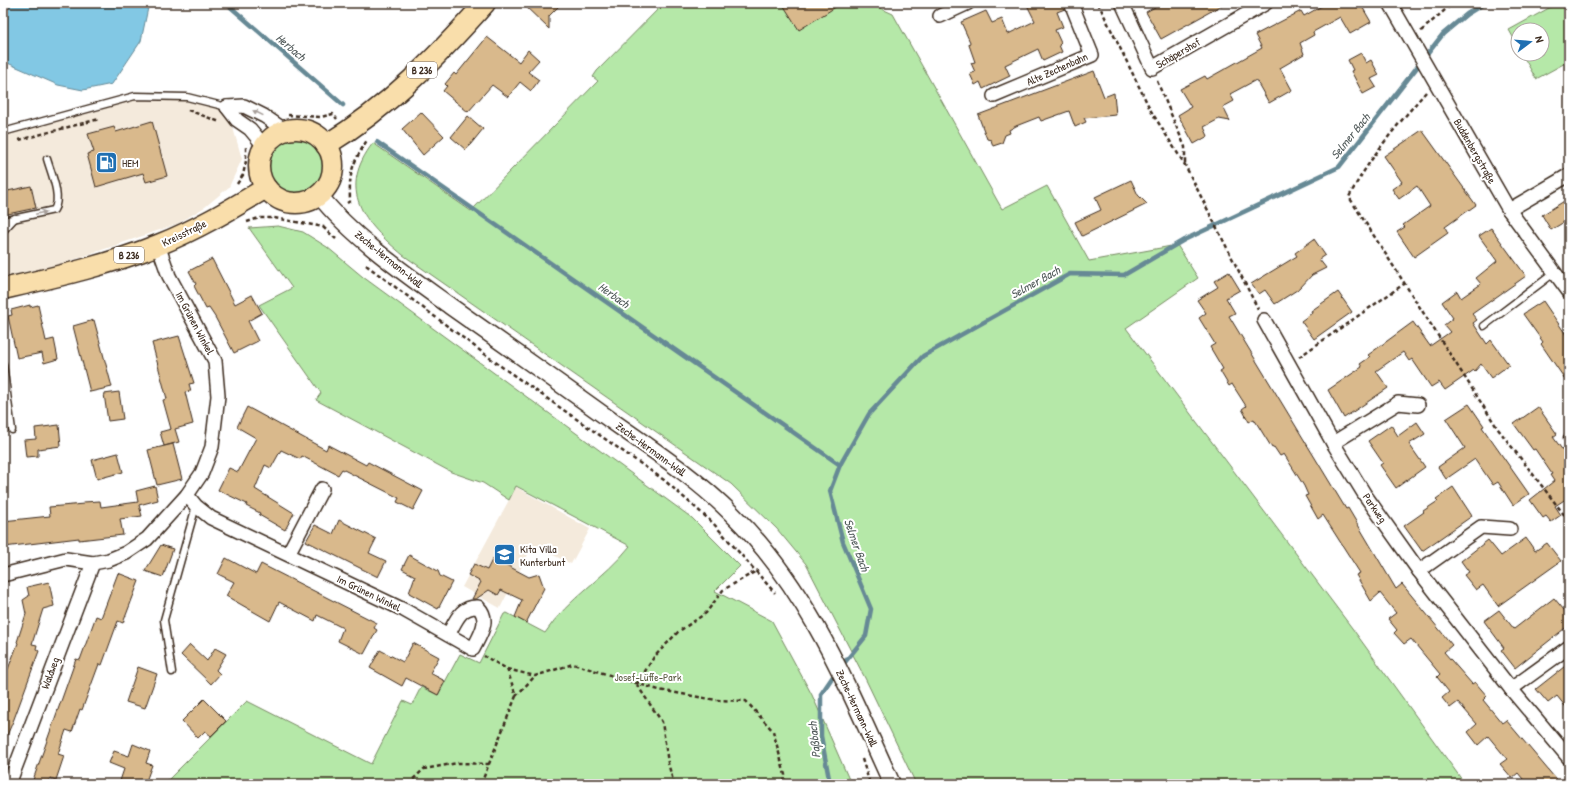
<svg xmlns="http://www.w3.org/2000/svg" width="1572" height="787" font-family="'Patrick Hand',sans-serif">
<style>
.built{fill:#f4eadc}
.green{fill:#b5e8a8;stroke:#788963}
.water{fill:#82c8e4;stroke:#668995}
.lines{fill:none;stroke-linecap:round;stroke-linejoin:round}
.stream{stroke:#668995;stroke-width:4.5}
.building{fill:#d9b98c;stroke:#3b2a1e}
.service-casing{stroke:#3b2a1e;stroke-width:9}
.minor-casing{stroke:#3b2a1e;stroke-width:16}
.tertiary-casing{stroke:#3b2a1e;stroke-width:19}
.primary-casing{stroke:#3b2a1e;stroke-width:23}
.path{stroke:#3b2a1e;stroke-width:2.5;stroke-dasharray:4 3;stroke-linecap:butt}
.service{stroke:#fff;stroke-width:6}
.minor{stroke:#fff;stroke-width:13}
.tertiary{stroke:#fff;stroke-width:16}
.primary{stroke:#f9deab;stroke-width:20}
.oneway{fill:#a79f9a}
.labels{text-anchor:middle;dominant-baseline:central;stroke-width:4;stroke-linejoin:round;paint-order:stroke}
.shield{fill:#fff;stroke:#766a62;stroke-width:1}
.shield-label{font-size:10px;font-weight:bold;fill:#3b2a1e}
.street-label{font-size:11px;fill:#3b2a1e;stroke:#fff}
.poi-label{font-size:11px;fill:#3b2a1e;stroke:#fff;text-anchor:start}
.park-label{font-size:11px;fill:#5a5a40;stroke:#fff}
.water-label{font-size:12px;font-style:italic;fill:#505959;stroke:#fff}
</style>
<rect width="100%" height="100%" fill="#fff"/>
<filter id="ink" filterUnits="userSpaceOnUse"><feTurbulence type="fractalNoise" baseFrequency=".025" numOctaves="2"/><feDisplacementMap in="SourceGraphic" scale="8" xChannelSelector="R" yChannelSelector="G"/><feConvolveMatrix kernelMatrix="1 2 1 2 8 2 1 2 1" color-interpolation-filters="sRGB"/></filter>
<g filter="url(#ink)">
<g class="built">
<polygon points="135,96 187,97 227,107 242,159 229,187 205,207 177,224 53,267 3,278 3,129"/>
<polygon points="516,487 590,529 571,564 533,545 500,608 462,587"/>
</g>
<g class="green">
<path d="M664,3H869L893,14L1002,209L1047,186L1089,261L1177,245L1198,278L1126,328L1352,628L1465,784H916L866,680L806,564L777,529L731,484L403,255C363,222 337,190 373,143L471,211L598,81L593,77L597,71Z"/>
<polygon points="1558,3 1569,3 1569,61 1536,79 1522,54 1542,54 1542,30 1518,30 1518,46 1509,30"/>
<circle cx="298" cy="167" r="29"/>
<path d="M278,226L303,232L327,247L363,277L692,518L740,566L715,591L772,621L812,695L851,784H164L247,701L371,764L403,701L412,705L421,687L438,695L460,654L479,663L504,614L507,613L545,633C568,598 605,578 630,546L516,486L509,500L483,483L451,472L316,400L321,393L259,305L292,288L249,228Z"/>
</g>
<polygon class="water" points="3,3 149,3 141,41 112,84 83,90 58,85 3,61"/>
<g class="lines">
<g class="stream">
<polyline points="226,3 343,105"/>
<polyline points="377,142 840,465"/>
<polyline points="841,667 866,636 871,609 843,542 830,491 840,465 869,414 923,356 1070,274 1124,275 1184,240 1339,167 1443,34 1467,14 1485,3"/>
<polyline points="830,784 821,736 821,694 836,672"/>
</g>
</g>
<g class="building">
<polygon points="522,3 562,3 549,16 549,29"/>
<polygon points="782,3 842,3 799,30"/>
<polygon points="1026,3 1063,3 1065,9 1057,12 1063,27 1055,30 1061,43 1059,45 1062,52 1043,61 1038,49 1005,65 1010,76 983,89 980,82 975,85 970,74 975,72 971,63 975,62 969,45 970,42 961,22 986,11 992,23 1002,19 1008,34 1035,21"/>
<polygon points="1162,3 1226,3 1161,39 1146,12"/>
<polygon points="1327,3 1360,3 1371,22 1350,34 1340,17 1313,32 1314,35 1300,43 1304,54 1280,68 1292,90 1269,103 1256,80 1230,94 1234,101 1223,107 1230,121 1219,119 1204,127 1208,136 1194,144 1178,115 1191,107 1180,89 1205,76 1207,79 1262,48 1255,35 1301,11 1304,16"/>
<polygon points="487,37 519,62 528,50 539,60 528,72 539,80 531,91 520,82 508,97 492,85 468,112 443,91 447,86 445,84 454,73 456,75"/>
<polygon points="1361,53 1366,63 1371,60 1379,75 1371,79 1376,87 1363,94 1351,71 1353,70 1348,60"/>
<polygon points="1094,71 1104,97 1114,93 1116,115 1084,118 1086,122 1075,127 1069,111 1041,121 1039,117 1016,126 1009,130 1010,133 1005,135 1002,143 993,146 991,140 987,139 978,115"/>
<polygon points="421,112 444,136 423,155 402,129"/>
<polygon points="468,116 483,129 466,150 451,137"/>
<polygon points="152,121 167,176 146,182 143,173 96,187 87,154 94,152 88,134 114,127 116,132"/>
<polygon points="1422,130 1476,205 1445,227 1448,233 1414,257 1397,232 1405,227 1403,225 1430,206 1417,186 1399,199 1392,189 1402,182 1384,156"/>
<polygon points="1131,180 1138,195 1147,204 1082,236 1075,222 1101,210 1095,197"/>
<polygon points="31,186 36,208 3,215 3,192"/>
<polygon points="1569,198 1569,219 1551,230 1542,215"/>
<polygon points="1491,228 1526,276 1472,314 1477,320 1473,323 1487,344 1491,340 1509,365 1491,378 1481,364 1475,371 1474,370 1445,390 1439,382 1431,387 1412,359 1409,361 1403,352 1376,371 1388,388 1344,418 1328,390 1362,367 1360,364 1370,357 1368,355 1413,322 1430,346 1450,332 1444,325 1453,318 1442,302 1457,291 1461,298 1481,284 1476,278 1497,261 1479,236"/>
<polygon points="1314,239 1325,255 1319,259 1326,268 1312,275 1300,288 1275,304 1265,290 1259,294 1251,284 1297,256 1295,253"/>
<polygon points="212,259 235,304 252,295 262,313 248,321 258,341 234,353 215,317 209,308 206,309 194,286 196,284 189,271"/>
<polygon points="1229,272 1240,290 1226,298 1235,313 1229,316 1346,509 1348,508 1396,589 1402,584 1452,645 1444,652 1472,684 1475,682 1487,696 1483,700 1502,723 1506,720 1560,784 1527,784 1518,773 1512,778 1500,764 1507,759 1488,736 1478,745 1468,732 1477,724 1458,702 1450,708 1442,698 1449,692 1437,677 1440,674 1411,639 1404,644 1394,633 1397,630 1388,619 1396,613 1380,593 1371,601 1356,575 1360,573 1323,515 1318,519 1305,496 1308,495 1304,486 1284,454 1280,456 1274,447 1272,448 1254,419 1249,422 1242,409 1246,406 1232,384 1229,386 1220,371 1223,369 1210,347 1215,344 1199,318 1206,313 1197,300 1218,287 1214,281"/>
<polygon points="1338,292 1352,312 1314,339 1301,321 1312,313 1311,311"/>
<polygon points="1543,301 1569,339 1569,385 1541,344 1543,342 1523,314"/>
<polygon points="30,305 30,307 38,305 46,341 54,339 58,359 44,363 42,353 17,358 8,316 12,315 11,310"/>
<polygon points="94,320 112,387 90,392 73,326"/>
<polygon points="179,336 194,383 189,384 191,391 185,392 193,424 175,429 179,442 164,446 160,432 171,429 163,400 167,399 152,343"/>
<polygon points="119,392 123,419 108,421 104,394"/>
<polygon points="1469,404 1484,426 1482,427 1529,494 1513,505 1498,482 1493,485 1475,459 1446,479 1438,467 1465,448 1446,419"/>
<polygon points="247,407 326,450 328,445 366,465 368,462 423,491 413,510 397,502 399,498 342,469 338,475 302,456 300,459 281,450 271,468 265,465 255,489 294,513 285,530 259,515 260,513 246,506 247,504 218,490 229,468 238,472 256,438 237,427"/>
<polygon points="1538,407 1557,434 1553,437 1569,459 1569,497 1555,506 1561,515 1551,522 1546,516 1543,518 1530,500 1554,481 1550,475 1552,474 1535,449 1533,450 1514,424"/>
<polygon points="1417,422 1425,434 1409,444 1425,467 1396,488 1380,465 1383,463 1368,441 1391,425 1398,436"/>
<polygon points="59,425 61,446 38,449 38,456 26,457 24,440 36,439 35,428"/>
<polygon points="173,444 182,479 157,485 148,450"/>
<polygon points="118,453 123,472 97,479 92,460"/>
<polygon points="155,486 158,500 139,505 142,516 120,519 123,535 79,540 79,538 4,547 3,521 50,516 49,507 84,504 83,502 100,501 101,507 138,502 136,491"/>
<polygon points="1453,487 1472,516 1422,551 1404,526 1424,512 1423,511 1438,501 1436,499"/>
<polygon points="339,520 376,539 369,553 386,561 378,577 306,541 315,525 333,534"/>
<polygon points="1526,538 1535,551 1547,543 1561,561 1498,606 1483,585 1476,590 1464,575 1469,572 1461,561 1488,540 1501,556"/>
<polygon points="161,545 173,549 163,577 145,571"/>
<polygon points="409,555 438,571 440,576 452,582 438,609 409,593 415,576 402,569"/>
<polygon points="226,558 256,574 261,564 377,623 374,628 377,630 364,654 338,641 343,628 317,615 315,621 279,602 270,621 226,596 234,582 218,574"/>
<polygon points="493,558 529,577 539,574 544,588 526,623 515,617 522,600 501,590 498,595 489,590 476,599 472,599 481,582 468,575 474,564 487,570"/>
<polygon points="118,573 139,581 123,623 118,621 102,665 99,664 82,710 80,709 72,732 66,730 58,754 64,756 56,780 50,778 47,784 33,780 76,659 80,660 96,616 101,618"/>
<polygon points="49,582 54,606 43,609 32,644 37,645 36,649 39,651 14,719 5,740 3,740 3,668 8,669 18,643 17,642 26,614 23,600 29,596 27,587"/>
<polygon points="1554,598 1569,616 1569,625 1515,668 1501,650 1504,648 1484,621 1499,610 1514,629"/>
<polygon points="413,643 439,657 430,673 445,681 438,695 406,678 402,686 370,668 380,650 403,662"/>
<polygon points="190,645 207,661 215,648 226,654 216,670 220,674 211,684 181,655"/>
<polygon points="1569,663 1569,711 1557,696 1548,703 1536,689"/>
<polygon points="138,667 157,674 145,708 126,702"/>
<polygon points="204,699 226,721 211,736 205,731 198,738 182,721"/>
<polygon points="133,744 150,751 146,763 152,765 145,784 119,784 124,769 109,763 114,751 129,756"/>
</g>
<g class="lines">
<defs>
<g id="service">
<polyline points="3,132 135,96 187,97 227,107"/>
<path d="M3,221L54,210C62,197 51,173 47,159"/>
<polyline points="3,231 15,218"/>
<polyline points="1484,326 1554,273"/>
<polyline points="3,364 12,430"/>
<polyline points="1567,438 1569,437"/>
<polyline points="172,672 164,620 196,506"/>
</g>
<g id="minor">
<polyline points="1122,3 1152,68 1266,3"/>
<polyline points="1390,3 1509,210 1569,292"/>
<polyline points="940,16 968,3"/>
<polyline points="994,96 1092,55 1071,3"/>
<polyline points="227,107 244,106 264,116 286,131"/>
<polyline points="227,107 237,120 250,129 265,147"/>
<polyline points="1509,210 1569,175"/>
<polyline points="1264,320 1333,443 1365,495 1419,571 1511,689 1569,758"/>
<polyline points="1333,443 1398,403 1418,405"/>
<path d="M187,495L196,506L211,518L404,610L473,649C480,635 491,620 478,607C460,606 456,621 448,635"/>
<polyline points="288,554 322,489"/>
<polyline points="1419,571 1481,527 1510,529"/>
<polyline points="3,575 66,559 93,563 109,560 126,553 147,539 187,495 202,473 212,447 218,396 215,361 169,276 158,245"/>
<polyline points="1511,689 1569,647"/>
<polyline points="9,784 93,563"/>
</g>
<path id="tertiary" d="M319,195C352,237 407,275 450,306C504,344 558,382 612,421C653,450 696,478 732,514C809,589 848,688 892,784"/>
<g id="primary">
<circle cx="296" cy="166" r="37"/>
<path d="M326,145C390,106 436,58 485,3"/>
<path d="M3,289C55,277 109,265 158,245C196,230 231,209 266,188"/>
</g>
</defs>
<use href="#service" class="service-casing"/>
<use href="#minor" class="minor-casing"/>
<use href="#tertiary" class="tertiary-casing"/>
<use href="#primary" class="primary-casing"/>
<g class="path">
<polyline points="1098,3 1151,111 1185,165 1258,309"/>
<polyline points="502,7 506,3"/>
<polyline points="1421,31 1453,3"/>
<polyline points="1157,81 1185,147 1185,164"/>
<path d="M1426,92C1398,124 1369,158 1349,197L1498,429L1569,521"/>
<polyline points="188,110 220,122"/>
<polyline points="288,115 321,117 333,114 337,119"/>
<polyline points="19,140 99,119"/>
<polyline points="237,184 243,175 246,161 246,146"/>
<path d="M347,203L350,201C349,171 352,165 367,140"/>
<polyline points="247,222 259,218 274,218 324,227"/>
<polyline points="323,227 336,239"/>
<polyline points="366,265 502,367 664,480 713,523 775,593"/>
<polyline points="1299,357 1404,284"/>
<polyline points="507,669 535,676 573,664 659,690 716,700 746,701 773,731 785,775 784,784"/>
<polyline points="637,684 654,657 678,632 706,613 723,590 758,570"/>
<polyline points="637,685 662,722 668,763 674,784"/>
<polyline points="516,696 535,676"/>
<polyline points="862,759 870,784"/>
<polyline points="408,784 424,769 458,763 489,764"/>
<polyline points="481,784 516,696 507,669 484,656"/>
</g>
<use href="#service" class="service"/>
<use href="#minor" class="minor"/>
<use href="#tertiary" class="tertiary"/>
<use href="#primary" class="primary"/>
</g>
<defs><path id="oneway-solid" d="M-6-.8H1V-3.2L6.5 0L1 3.2V.8H-6Z"/></defs>
<g class="oneway">
<use href="#oneway-solid" transform="translate(258 113) rotate(-154)"/>
<use href="#oneway-solid" transform="translate(41 213) rotate(-12)"/>
</g>
</g>
<defs>
<symbol id="fuel-square" viewBox="-11 -11 22 22"><rect x="-9" y="-9" width="18" height="18" rx="4" fill="#1f6fb2" stroke="#fff"/><path d="M-5.5-6h7V0h2V4h1.3V-2.5L3-4.5l.8-.8L6-3V5H2.5V1h-1V6h-7ZM-4.2-4.7v3.2H.2V-4.7Z" fill="#fff"/></symbol>
<symbol id="school-square" viewBox="-11 -11 22 22"><rect x="-9" y="-9" width="18" height="18" rx="4" fill="#1f6fb2" stroke="#fff"/><path d="M0-5L7-2L0 1L-7-2ZM-4 1L0 2.5L4 1V4Q0 6-4 4Z" fill="#fff"/></symbol>
</defs>
<g fill-rule="evenodd">
<use href="#fuel-square" x="94" y="150" width="25" height="25"/>
<use href="#school-square" x="492" y="542" width="25" height="25"/>
</g>
<g class="labels">
<g class="shield">
<rect x="407" y="62" width="30" height="16" rx="3"/>
<rect x="114" y="247" width="30" height="16" rx="3"/>
</g>
<g class="shield-label">
<text x="422" y="70">B 236</text>
<text x="129" y="255">B 236</text>
</g>
<g class="street-label">
<text transform="translate(1178 53) rotate(-30)">Schäpershof</text>
<text transform="translate(1057 69) rotate(-24)">Alte Zechenbahn</text>
<text transform="translate(1475 151) rotate(60)">Buddenbergstraße</text>
<text transform="translate(184 233) rotate(-26)">Kreisstraße</text>
<text transform="translate(389 259) rotate(39)">Zeche-Hermann-Wall</text>
<text transform="translate(195 323) rotate(62)">Im Grünen Winkel</text>
<text transform="translate(651 449) rotate(36)">Zeche-Hermann-Wall</text>
<text transform="translate(1375 508) rotate(55)">Parkweg</text>
<text transform="translate(369 593) rotate(26)">Im Grünen Winkel</text>
<text transform="translate(50 673) rotate(-70)">Waldweg</text>
<text transform="translate(857 708) rotate(65)">Zeche-Hermann-Wall</text>
</g>
<g class="poi-label">
<text x="122" y="163">HEM</text>
<text x="520" y="549">Kita Villa<tspan x="520" dy="13">Kunterbunt</tspan></text>
</g>
<g class="park-label">
<text x="648" y="677">Josef-Lüffe-Park</text>
</g>
<g class="water-label">
<text transform="translate(291 47) rotate(41)">Herbach</text>
<text transform="translate(1350 136) rotate(-51)">Selmer Bach</text>
<text transform="translate(1035 282) rotate(-29)">Selmer Bach</text>
<text transform="translate(614 295) rotate(35)">Herbach</text>
<text transform="translate(857 545) rotate(71)">Selmer Bach</text>
<text transform="translate(814 740) rotate(-96)">Paßbach</text>
</g>
</g>
<rect width="1572" height="787" fill="none" stroke="#fff" stroke-width="16"/>
<rect x="8" y="8" width="1556" height="771" fill="none" stroke="#3b2a1e" stroke-width="1.5" filter="url(#ink)"/>
<g transform="translate(1530 42) rotate(74)"><circle r="19" fill="#ffffff" stroke="#b1aaa5"/>
<path d="M0-3L7 15L0 10L-7 15Z" fill="#1f6fb2"/>
<text y="-6" font-size="11" font-weight="bold" text-anchor="middle" fill="#3b2a1e">N</text>
</g>
</svg>
